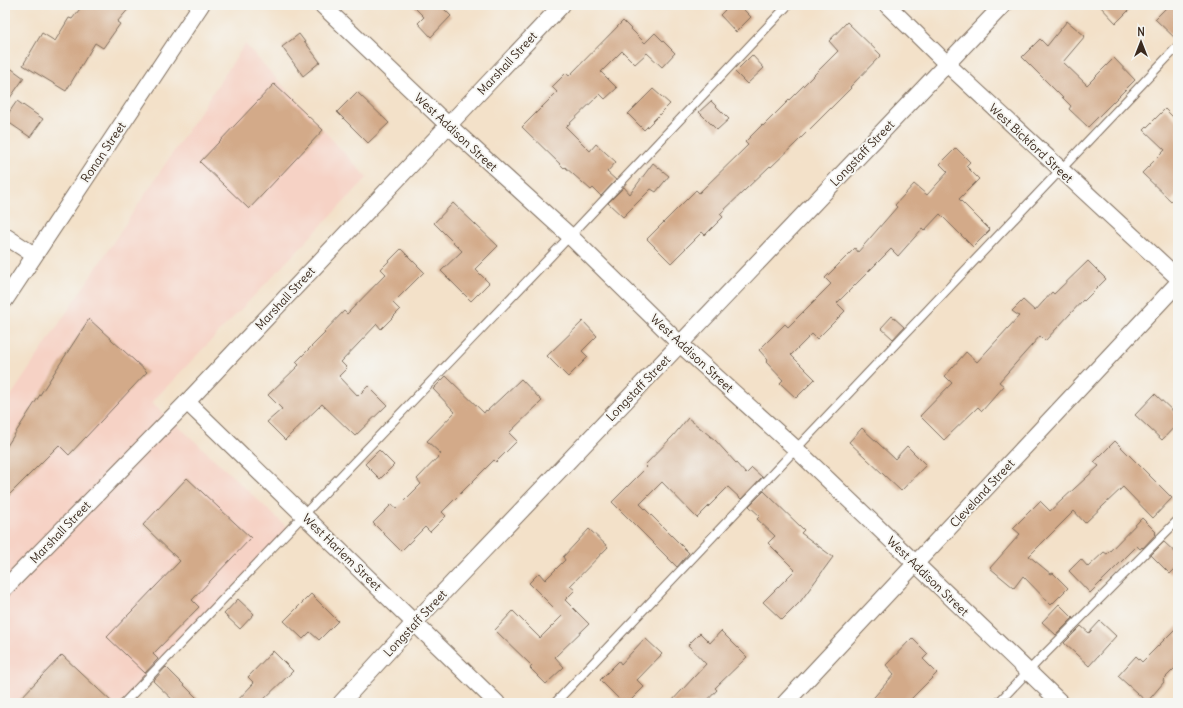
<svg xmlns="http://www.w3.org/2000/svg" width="1183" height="708" font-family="Delius,sans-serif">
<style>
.built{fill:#f6d2c5}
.building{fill:#d3aa89}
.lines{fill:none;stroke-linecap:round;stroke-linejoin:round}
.lane-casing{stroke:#7b6a5a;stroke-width:10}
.street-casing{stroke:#7b6a5a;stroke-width:18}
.lane{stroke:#fff;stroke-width:8}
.street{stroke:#fff;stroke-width:16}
.labels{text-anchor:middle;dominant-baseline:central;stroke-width:4;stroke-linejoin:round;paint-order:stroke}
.street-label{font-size:12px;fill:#3b2a1e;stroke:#f6f6f2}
</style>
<rect width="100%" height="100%" fill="#f6f6f2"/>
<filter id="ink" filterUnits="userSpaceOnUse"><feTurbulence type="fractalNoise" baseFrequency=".025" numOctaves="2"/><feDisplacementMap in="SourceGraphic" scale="8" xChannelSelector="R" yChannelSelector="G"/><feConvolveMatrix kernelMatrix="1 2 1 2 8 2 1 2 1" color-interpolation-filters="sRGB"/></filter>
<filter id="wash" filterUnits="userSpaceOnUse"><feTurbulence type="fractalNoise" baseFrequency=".012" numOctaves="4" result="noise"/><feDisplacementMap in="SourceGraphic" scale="16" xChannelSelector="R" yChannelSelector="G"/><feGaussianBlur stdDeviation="0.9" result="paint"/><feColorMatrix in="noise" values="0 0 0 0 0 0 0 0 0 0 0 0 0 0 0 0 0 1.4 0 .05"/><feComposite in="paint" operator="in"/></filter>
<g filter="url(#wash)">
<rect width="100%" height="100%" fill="#f3e1c9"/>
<polygon class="built" points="245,44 367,178 151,403 171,419 289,529 124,703 5,703 5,405"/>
<g id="blocks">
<g class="building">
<polygon points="83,5 132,5 117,22 120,24 103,48 95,43 66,91 23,65 42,33 55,41 69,18 72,19"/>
<polygon points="412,5 440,5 451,16 431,37 418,23 424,17"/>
<polygon points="730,5 739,5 751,17 736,32 720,15"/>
<polygon points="1099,5 1134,5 1116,23"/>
<polygon points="1169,5 1173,5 1178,10 1178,41 1155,19"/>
<polygon points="623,21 645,43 655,33 675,53 662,67 647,53 635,64 622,51 601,72 617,88 605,99 600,94 566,127 590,151 596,144 616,162 607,172 616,180 601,196 593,188 591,190 565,167 564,168 522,127 557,92 552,87 566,73 569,76"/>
<polygon points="1067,21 1085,36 1063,62 1087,85 1114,58 1135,80 1088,127 1069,109 1071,106 1022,57 1040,39 1047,46"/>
<polygon points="847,22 881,55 850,87 851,88 795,144 771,167 770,166 720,214 723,217 705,235 702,232 671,263 647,239 696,190 699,193 748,145 745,142 762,125 763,126 838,51 829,41"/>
<polygon points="299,34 320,62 303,76 282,47"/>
<polygon points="752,55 764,68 747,84 735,72"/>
<polygon points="5,64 24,78 5,105"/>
<polygon points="274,84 323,130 249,209 200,162"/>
<polygon points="653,89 670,104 644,130 628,114"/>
<polygon points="357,92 389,123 368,143 337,112"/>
<polygon points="17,101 43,119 30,137 5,120 5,118"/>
<polygon points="711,101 729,119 717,130 699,112"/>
<polygon points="1165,109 1178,122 1178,194 1171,201 1142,173 1165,150 1144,130"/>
<polygon points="956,148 970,162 966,166 979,179 959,199 990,230 973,247 940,214 924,231 922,229 898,256 891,249 837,303 845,311 817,339 812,334 791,355 815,379 796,398 780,383 783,380 766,362 768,360 759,350 785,324 788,327 831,284 825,278 855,248 858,252 897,207 895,205 914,184 927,195 948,172 940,164"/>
<polygon points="653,163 669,176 656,192 651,189 623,217 608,203 624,187 630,194"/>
<polygon points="453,203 498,246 475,269 489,283 471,301 441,271 462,251 434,223"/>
<polygon points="401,249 424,272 393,303 400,310 381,329 377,324 341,362 347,368 339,376 358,396 368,386 387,405 355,436 322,404 285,440 267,422 282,409 268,395 299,365 296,362 325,333 324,332 344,311 347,314 386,274 381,269"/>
<polygon points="1088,261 1106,279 1084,301 1083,300 1045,341 1040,336 999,382 1004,386 982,411 978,407 944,440 920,416 952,383 945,376 966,352 977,362 1019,316 1012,311 1023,300 1035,311 1052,292 1054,294"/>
<polygon points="892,316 904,327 893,339 881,328"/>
<polygon points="89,319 147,372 69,455 59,445 5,499 5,449"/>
<polygon points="583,321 597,336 582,351 588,357 568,377 547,356"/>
<polygon points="446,376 484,413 486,410 487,411 521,379 542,401 509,433 517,441 496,462 494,460 442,512 446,516 430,532 425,527 401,551 373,523 392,504 396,509 421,484 417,479 441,454 427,441 455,412 433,389"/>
<polygon points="1155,394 1178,416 1178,423 1162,440 1135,415"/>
<polygon points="688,418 715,440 746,474 752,468 762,477 741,499 728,487 697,518 662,482 640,504 689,553 677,567 612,502 647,467 645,465 673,436"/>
<polygon points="862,428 895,459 907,446 926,465 901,491 849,442"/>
<polygon points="1115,441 1172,498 1153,518 1123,487 1085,523 1074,511 1029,556 1051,574 1053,573 1068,588 1051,605 1023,576 1014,588 990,568 1020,534 1013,528 1040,501 1050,511 1099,466 1094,462"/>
<polygon points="379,450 394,465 380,479 365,464"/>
<polygon points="187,478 251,538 192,600 199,607 153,654 158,659 145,673 107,637 180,561 143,525"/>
<polygon points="764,491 804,530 801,533 833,557 800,602 782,620 763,602 795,570 768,543 775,536 757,519 760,516 749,506"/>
<polygon points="1142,518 1156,532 1155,533 1156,534 1143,548 1142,547 1140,549 1137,546 1090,593 1069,571 1081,559 1088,567 1104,552 1107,554"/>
<polygon points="589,529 608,547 570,586 575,590 565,600 589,624 555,657 564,667 546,684 530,668 532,666 495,630 513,611 540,638 562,616 529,583 539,573 545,580 565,560 563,557"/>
<polygon points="1164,542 1178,555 1178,566 1170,574 1151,555"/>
<polygon points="311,594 338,621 319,640 310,632 303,639 284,621"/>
<polygon points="238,599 254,614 240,629 224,614"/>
<polygon points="1059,604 1073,618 1056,635 1042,622"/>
<polygon points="1100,621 1116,636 1089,666 1064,643 1081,626 1089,633"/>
<polygon points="1178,626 1178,665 1163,680 1164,682 1147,702 1118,676 1136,656 1142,662"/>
<polygon points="721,631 747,657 715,688 717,690 705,703 670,703 706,664 688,645 700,633 710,643"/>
<polygon points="645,638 662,654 637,680 644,687 628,703 623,703 600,680 619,661 621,664"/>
<polygon points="912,638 928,654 923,659 937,673 907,703 869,703 894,674 886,665"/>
<polygon points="273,651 293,671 260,703 235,703 254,683 248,677"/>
<polygon points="62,655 97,688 113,703 16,703"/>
<polygon points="166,667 202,703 176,703 153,681"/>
</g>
</g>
</g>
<g filter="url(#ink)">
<use href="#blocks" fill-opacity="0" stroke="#7b6a5a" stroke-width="1"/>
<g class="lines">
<defs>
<g id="lane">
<polyline points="124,703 570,236 788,5"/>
<polyline points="555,703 1178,46"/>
<polyline points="998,703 1039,660 1178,520"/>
</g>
<g id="street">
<polyline points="322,5 448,125 570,236 680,344 796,449 1061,703"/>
<polyline points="887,5 947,64 1178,278"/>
<polyline points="5,236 34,255"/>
<polyline points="5,300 201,5"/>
<polyline points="187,402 497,703"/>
<polyline points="5,588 187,402 562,5"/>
<polyline points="341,703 415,622 1003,5"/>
<polyline points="785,703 1178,283"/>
</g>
</defs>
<use href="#lane" class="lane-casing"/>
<use href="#street" class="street-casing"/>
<use href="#lane" class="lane"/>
<use href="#street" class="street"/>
</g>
</g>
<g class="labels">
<g class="street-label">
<text transform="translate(507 63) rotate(-47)">Marshall Street</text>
<text transform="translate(456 132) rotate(43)">West Addison Street</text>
<text transform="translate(1031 143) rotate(43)">West Bickford Street</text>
<text transform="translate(103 152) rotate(-56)">Ronan Street</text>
<text transform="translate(862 153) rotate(-46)">Longstaff Street</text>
<text transform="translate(285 298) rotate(-47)">Marshall Street</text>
<text transform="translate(692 353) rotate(43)">West Addison Street</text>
<text transform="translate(638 388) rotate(-46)">Longstaff Street</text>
<text transform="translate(982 493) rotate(-47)">Cleveland Street</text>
<text transform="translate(60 532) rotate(-46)">Marshall Street</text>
<text transform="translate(342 552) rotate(44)">West Harlem Street</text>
<text transform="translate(928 576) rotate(44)">West Addison Street</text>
<text transform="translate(415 623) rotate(-47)">Longstaff Street</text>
</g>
</g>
<rect width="1183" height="708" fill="none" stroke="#f6f6f2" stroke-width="20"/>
<g transform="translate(1141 42)" stroke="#f6f6f2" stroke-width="3" paint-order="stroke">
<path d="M0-3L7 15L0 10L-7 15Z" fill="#3b2a1e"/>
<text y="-6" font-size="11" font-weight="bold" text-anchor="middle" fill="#3b2a1e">N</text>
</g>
</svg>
